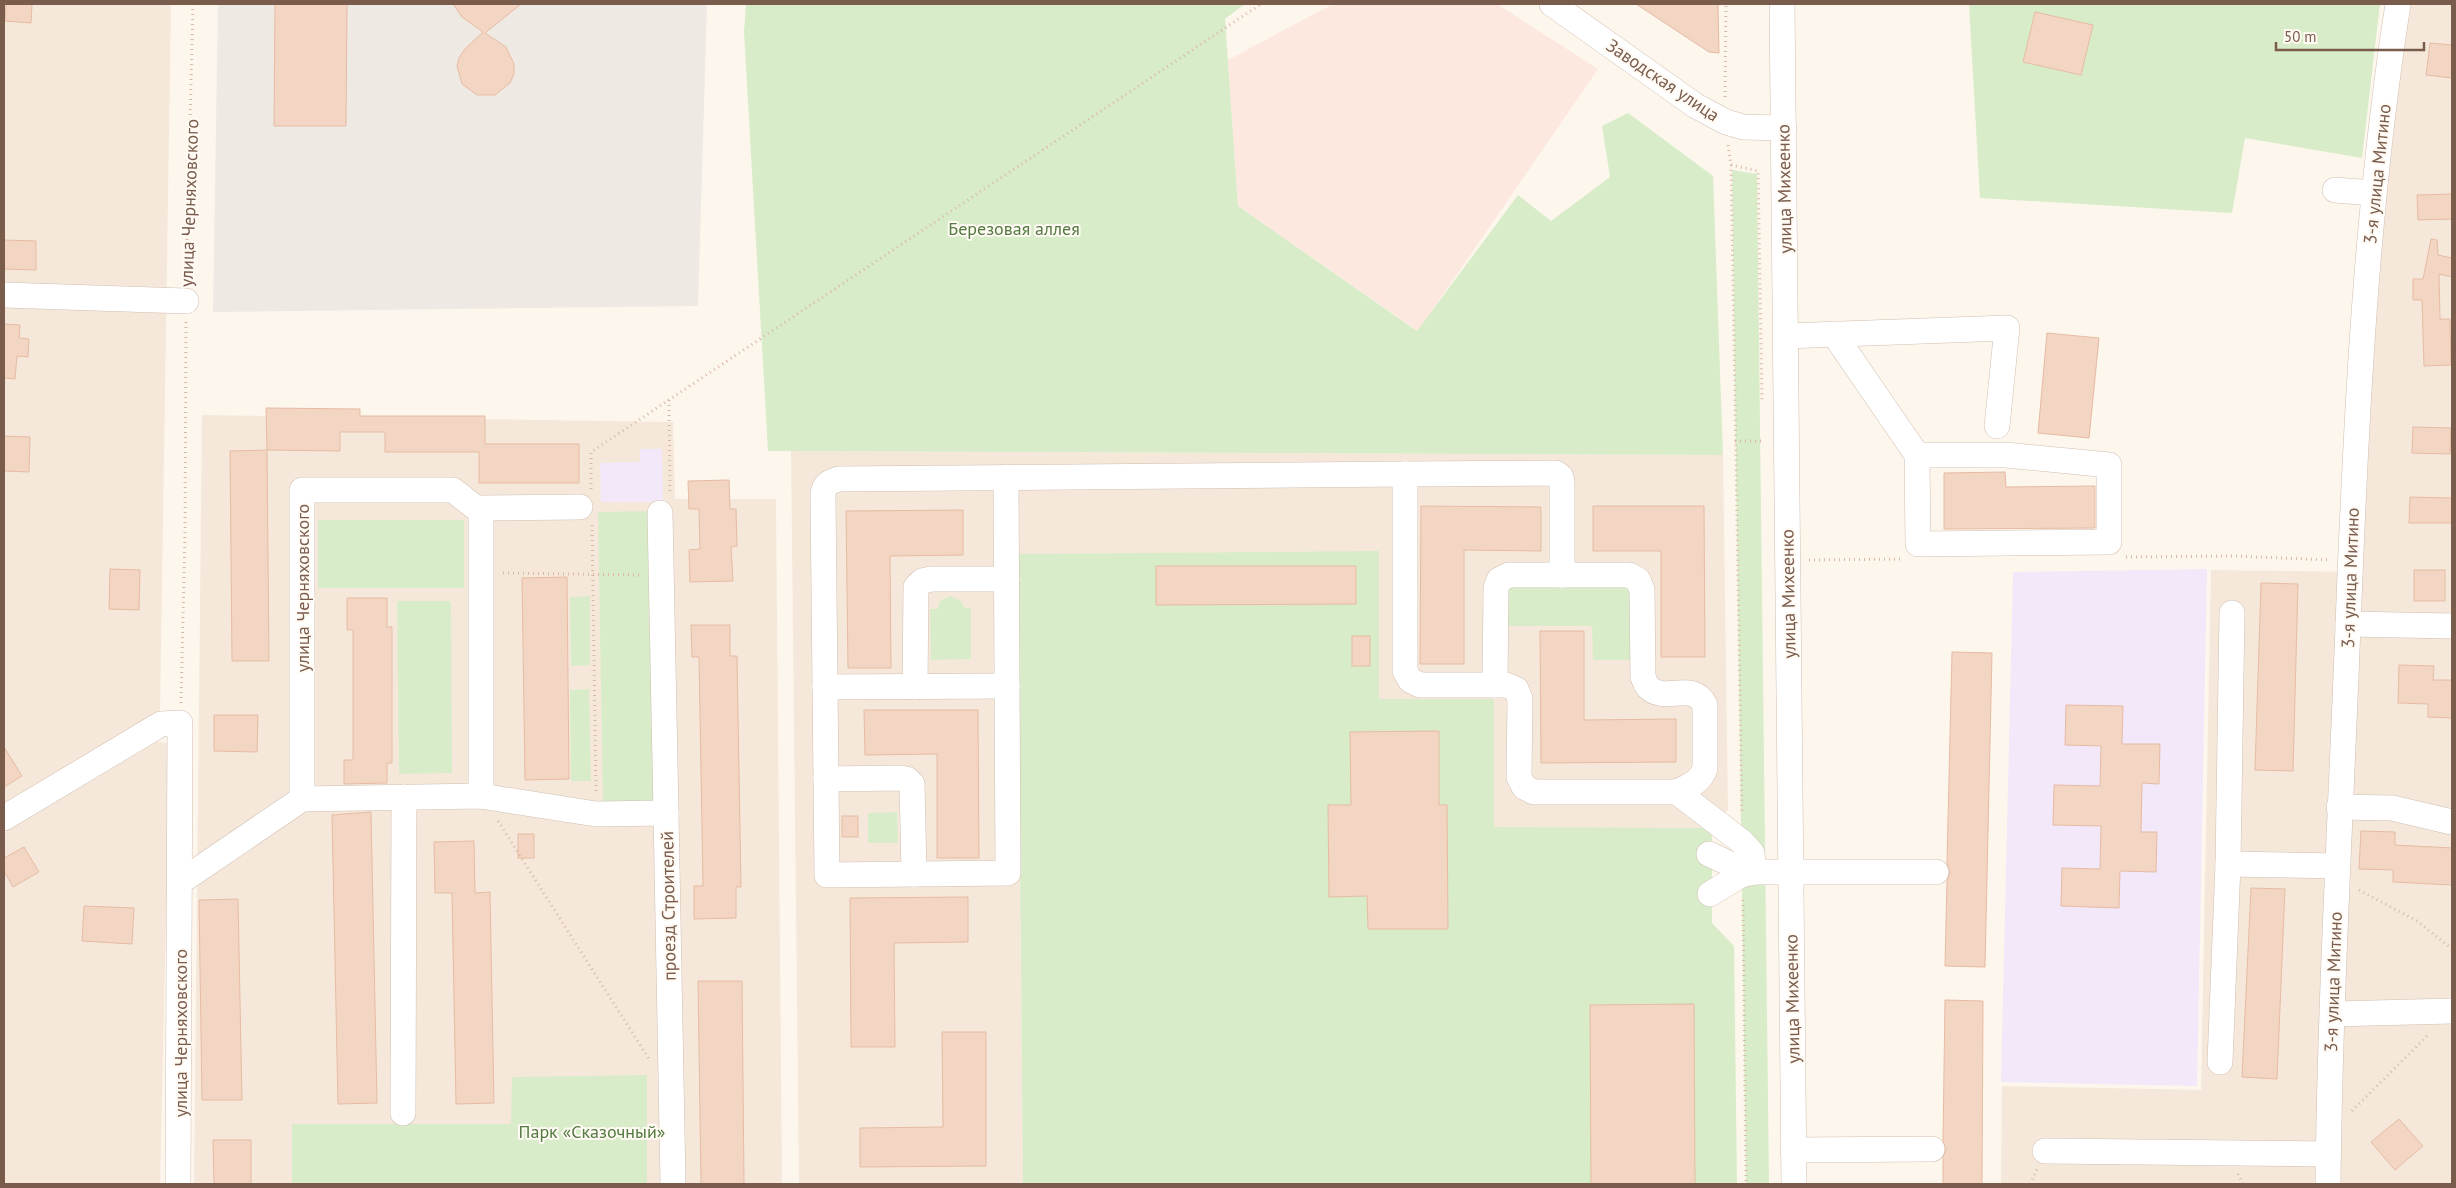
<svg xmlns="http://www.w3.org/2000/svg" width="2456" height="1188" font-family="'PT Sans',sans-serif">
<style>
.residential{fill:#f5e8da}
.commercial{fill:#fde8e0}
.industrial{fill:#efe9e4}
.education{fill:#f3e8fa}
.green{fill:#d8ecc9}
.building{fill:#f3d5c3;stroke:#e6bba3}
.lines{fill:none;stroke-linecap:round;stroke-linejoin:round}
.minor-casing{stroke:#d1beb0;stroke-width:26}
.path{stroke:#d9b8a5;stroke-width:3;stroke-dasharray:1 4;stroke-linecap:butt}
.minor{stroke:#fff;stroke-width:25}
.labels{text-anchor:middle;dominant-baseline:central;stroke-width:4;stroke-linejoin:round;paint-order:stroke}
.street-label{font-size:18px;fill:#7a5c4d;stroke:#fffaf3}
.park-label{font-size:18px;fill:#537a41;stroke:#fffaf3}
</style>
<rect width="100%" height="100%" fill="#fdf6ec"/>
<g class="residential">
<polygon points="4,4 171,4 160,714 4,806"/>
<polygon points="2411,4 2452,4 2452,1184 2001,1184 2002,1086 2201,1090 2211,570 2360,572 2382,218 2401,64"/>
<polygon points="202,415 673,422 675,499 776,499 782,1184 194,1184"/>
<polygon points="791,451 1723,455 1728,810 1712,828 1494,828 1494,699 1379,699 1017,554 1023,1184 799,1184"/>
<polygon points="157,742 170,743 160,1184 4,1184 4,833"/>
</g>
<polygon class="commercial" points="1333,4 1497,4 1598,69 1418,331 1238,206 1228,60"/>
<polygon class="industrial" points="218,4 707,4 698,306 213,312"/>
<g class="education">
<polygon points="640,449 662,449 663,502 601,502 600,463 640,462"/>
<polygon points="2207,569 2197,1086 2001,1082 2013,572"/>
</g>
<g class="green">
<polygon points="746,4 1245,4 1225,19 1238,206 1417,331 1518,195 1551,221 1610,177 1602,126 1628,113 1713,176 1723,455 768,451 744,32"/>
<polygon points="1969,4 2380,4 2362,158 2245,138 2232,213 1980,198"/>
<polygon points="1732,170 1757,174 1769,1184 1746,1184"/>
<polygon points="652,511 657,802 603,803 598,512"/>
<rect x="318" y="520" width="146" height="68"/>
<polygon points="1379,551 1379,699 1494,699 1494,827 1712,828 1712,923 1734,946 1737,1184 1023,1184 1017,554"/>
<polygon points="1630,585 1634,660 1593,660 1592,626 1504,626 1507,587"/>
<polygon points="590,596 590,665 571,666 570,597"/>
<polygon points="950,596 960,600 965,608 971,608 971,659 931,660 930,609 937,609 941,600"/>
<polygon points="397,601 451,601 452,773 399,774"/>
<polygon points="589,689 591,781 571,781 570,690"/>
<polygon points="897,812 898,843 868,843 868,813"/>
<polygon points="647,1075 647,1184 292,1184 292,1124 511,1124 512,1077"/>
</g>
<g class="building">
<polygon points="6,4 32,4 31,23 5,21"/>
<polygon points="275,4 347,4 346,126 274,126"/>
<polygon points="453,4 521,4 485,33 506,47 514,64 514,74 510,83 495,95 477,95 462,84 457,66 459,58 464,50 483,32 462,17"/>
<polygon points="1636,4 1718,4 1719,53 1709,52"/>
<polygon points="2035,12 2093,25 2081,75 2023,62"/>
<polygon points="2430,43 2452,45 2452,78 2426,75"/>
<polygon points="2452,194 2452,219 2418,220 2417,195"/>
<polygon points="2431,239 2437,240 2438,255 2452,258 2452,277 2439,274 2440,319 2450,319 2451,365 2424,366 2422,300 2413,300 2413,279 2423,279"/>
<polygon points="4,240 36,241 36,270 4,269"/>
<polygon points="4,324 20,325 19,338 29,339 28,357 17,356 15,379 4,378"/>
<polygon points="2047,333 2099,338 2089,438 2038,433"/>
<polygon points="266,408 360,409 360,416 485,416 485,444 579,444 579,483 479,483 479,452 385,452 385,432 340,432 340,451 267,450"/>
<polygon points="2413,427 2451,428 2450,454 2412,453"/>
<polygon points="4,436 30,437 29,472 4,471"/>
<polygon points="267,450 269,661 232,661 230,451"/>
<polygon points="2005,472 2006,487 2095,486 2095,528 1944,529 1944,473"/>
<polygon points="729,480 730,509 736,509 737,546 731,547 733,581 690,582 689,550 700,549 699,509 689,509 688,481"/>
<polygon points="2410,497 2452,498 2452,523 2409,523"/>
<polygon points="1421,506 1541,507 1541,551 1464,550 1464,664 1420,664"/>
<polygon points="1593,506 1704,506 1705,657 1661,657 1661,551 1593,551"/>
<polygon points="963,510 963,555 890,556 891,668 848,668 846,511"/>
<polygon points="1156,566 1356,566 1356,604 1156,605"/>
<polygon points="110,569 140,570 139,610 109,609"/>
<rect x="2414" y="570" width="31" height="31"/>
<polygon points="567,577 569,779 525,780 522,578"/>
<polygon points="2261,583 2298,584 2293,771 2255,770"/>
<polygon points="347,598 387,598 387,627 392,627 392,763 387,763 387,783 344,784 344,760 353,760 353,630 347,630"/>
<polygon points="691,625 730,625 730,656 737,656 741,887 736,887 736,918 694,919 694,886 703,886 699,657 692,657"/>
<polygon points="1540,631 1584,631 1584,720 1676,719 1676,762 1541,763"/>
<rect x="1352" y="636" width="18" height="30"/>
<polygon points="1952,652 1992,653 1985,967 1945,966 1947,881 1950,872 1947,863"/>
<polygon points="2399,665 2434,666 2433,680 2452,680 2452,718 2428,717 2428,704 2398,703"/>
<polygon points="2066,705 2123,706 2122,744 2160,744 2159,784 2142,783 2141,832 2157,832 2156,872 2120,871 2119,908 2061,906 2062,868 2100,869 2101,826 2053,825 2054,785 2100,786 2101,746 2065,745"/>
<polygon points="864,710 978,710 979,858 937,858 937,754 865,755"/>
<polygon points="214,715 258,715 257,752 214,751"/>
<polygon points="1439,731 1439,805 1447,805 1448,929 1368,929 1367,896 1329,897 1328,805 1351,805 1350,732"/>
<polygon points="4,747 22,776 4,787"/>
<polygon points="371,812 377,1103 338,1104 332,815"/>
<rect x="842" y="816" width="16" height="21"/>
<polygon points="2361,831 2395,832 2395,845 2452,848 2452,885 2393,882 2393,870 2359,869"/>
<rect x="518" y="834" width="16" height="24"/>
<polygon points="474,841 475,893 490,892 494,1103 456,1104 452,893 435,893 434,842"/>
<polygon points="24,847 39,872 13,887 4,871 4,858"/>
<polygon points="2251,888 2285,889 2277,1079 2242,1077"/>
<polygon points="968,897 968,942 894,943 895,1047 851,1047 850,898"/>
<polygon points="238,899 242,1100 202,1100 199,900"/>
<polygon points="84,906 134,908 132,944 82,941"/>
<polygon points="698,981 742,981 744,1184 701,1184"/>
<polygon points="1945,1000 1983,1001 1982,1184 1943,1184 1943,1157 1946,1149 1943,1141"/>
<polygon points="1694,1004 1695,1184 1591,1184 1590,1005"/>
<polygon points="942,1032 986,1032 986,1166 860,1167 860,1128 943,1127"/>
<polygon points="2399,1119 2423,1146 2395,1170 2371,1142"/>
<polygon points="213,1140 251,1140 251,1184 214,1184"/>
</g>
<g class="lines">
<defs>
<g id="minor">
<polyline points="1552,4 1696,106 1726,122 1743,127 1784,128"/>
<polyline points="1782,4 1794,1184"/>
<polyline points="2335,190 2373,193"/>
<polyline points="4,295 186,301"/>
<polyline points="1834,334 1917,455 1918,544 2109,542 2109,465 2006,455 1917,455"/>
<polyline points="1786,336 2007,328 1997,426"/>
<path d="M1006,477L1008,873L827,875L823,495C824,484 829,482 839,479L1405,474"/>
<polyline points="481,512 482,508 580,507"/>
<polyline points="660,513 666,813"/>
<polyline points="1562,575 1562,483 1561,477 1556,473 1405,474 1405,671 1410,680 1420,685 1506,685 1516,689 1520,699 1519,777 1524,787 1534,792 1677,792 1742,842 1752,853 1754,872"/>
<polyline points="2232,613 2228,864 2337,866"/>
<polyline points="2348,624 2452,626"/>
<path d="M1495,685L1496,588L1499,580L1509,575H1629L1638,580L1642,590L1643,677C1644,679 1646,685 1648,687C1664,704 1693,680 1705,705V768C1701,782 1689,786 1677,792"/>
<polyline points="825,687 1007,686"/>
<polyline points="915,687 916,587 922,581 931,579 1007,579"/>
<polyline points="826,779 900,778 907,779 912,784 914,874"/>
<polyline points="302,799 481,796 596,814 666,813 673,1184"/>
<polyline points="2339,807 2392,808 2452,822"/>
<polyline points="4,818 161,724 180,723 178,1184"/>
<polyline points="1709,854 1743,870 1754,872 1936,872"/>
<polyline points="180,882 302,799 302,490 453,490 481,512 481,796"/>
<polyline points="1710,894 1741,875 1754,872"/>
<polyline points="2333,1014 2452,1011"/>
<polyline points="2220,1062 2228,864"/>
<polyline points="403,1113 404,797"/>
<polyline points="1793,1150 1932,1149"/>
<polyline points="2045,1151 2328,1154"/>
<path d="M2328,1184C2330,998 2341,812 2348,626C2356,418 2366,209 2398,4"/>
</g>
</defs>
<use href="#minor" class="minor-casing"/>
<g class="path">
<polyline points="1725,97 1726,4"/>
<polyline points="1728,145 1731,165 1742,814"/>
<polyline points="1731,165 1758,171 1762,401"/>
<polyline points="186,280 193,4"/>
<polyline points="669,400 670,493"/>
<polyline points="1735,441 1763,441"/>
<polyline points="591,489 591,452 1261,4"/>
<polyline points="592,525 596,791"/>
<polyline points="2126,557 2234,556 2330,560"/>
<polyline points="1809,560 1902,559"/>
<polyline points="503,573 639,575"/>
<polyline points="181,703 185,533 186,322"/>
<polyline points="498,821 649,1059"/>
<polyline points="2359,890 2417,921 2452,949"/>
<polyline points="1743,900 1746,1184"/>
<polyline points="2352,1111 2429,1034"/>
<polyline points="2238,1174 2243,1184"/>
<polyline points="2030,1184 2037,1169"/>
</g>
<use href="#minor" class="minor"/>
</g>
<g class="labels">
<g class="street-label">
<text transform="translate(1663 80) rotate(34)">Заводская улица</text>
<text transform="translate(2377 174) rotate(-84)">3-я улица Митино</text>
<text transform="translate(1784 189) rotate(-91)">улица Михеенко</text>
<text transform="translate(189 203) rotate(-88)">улица Черняховского</text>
<text transform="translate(2350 578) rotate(-88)">3-я улица Митино</text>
<text transform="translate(302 588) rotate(-90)">улица Черняховского</text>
<text transform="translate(1788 594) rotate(-91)">улица Михеенко</text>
<text transform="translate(668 906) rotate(-91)">проезд Строителей</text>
<text transform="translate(2333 982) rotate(-88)">3-я улица Митино</text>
<text transform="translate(1792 999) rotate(-91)">улица Михеенко</text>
<text transform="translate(180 1033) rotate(-90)">улица Черняховского</text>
</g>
<g class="park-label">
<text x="1014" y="228">Березовая аллея</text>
<text x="592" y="1131">Парк «Сказочный»</text>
</g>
</g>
<rect width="2456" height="1188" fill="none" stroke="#7a5c4d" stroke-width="10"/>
<path d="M2276 42v8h148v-8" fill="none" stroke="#7a5c4d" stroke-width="2.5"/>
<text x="2284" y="42" font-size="15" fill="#7a5c4d" stroke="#fffaf3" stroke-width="4" paint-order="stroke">50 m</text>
</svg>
